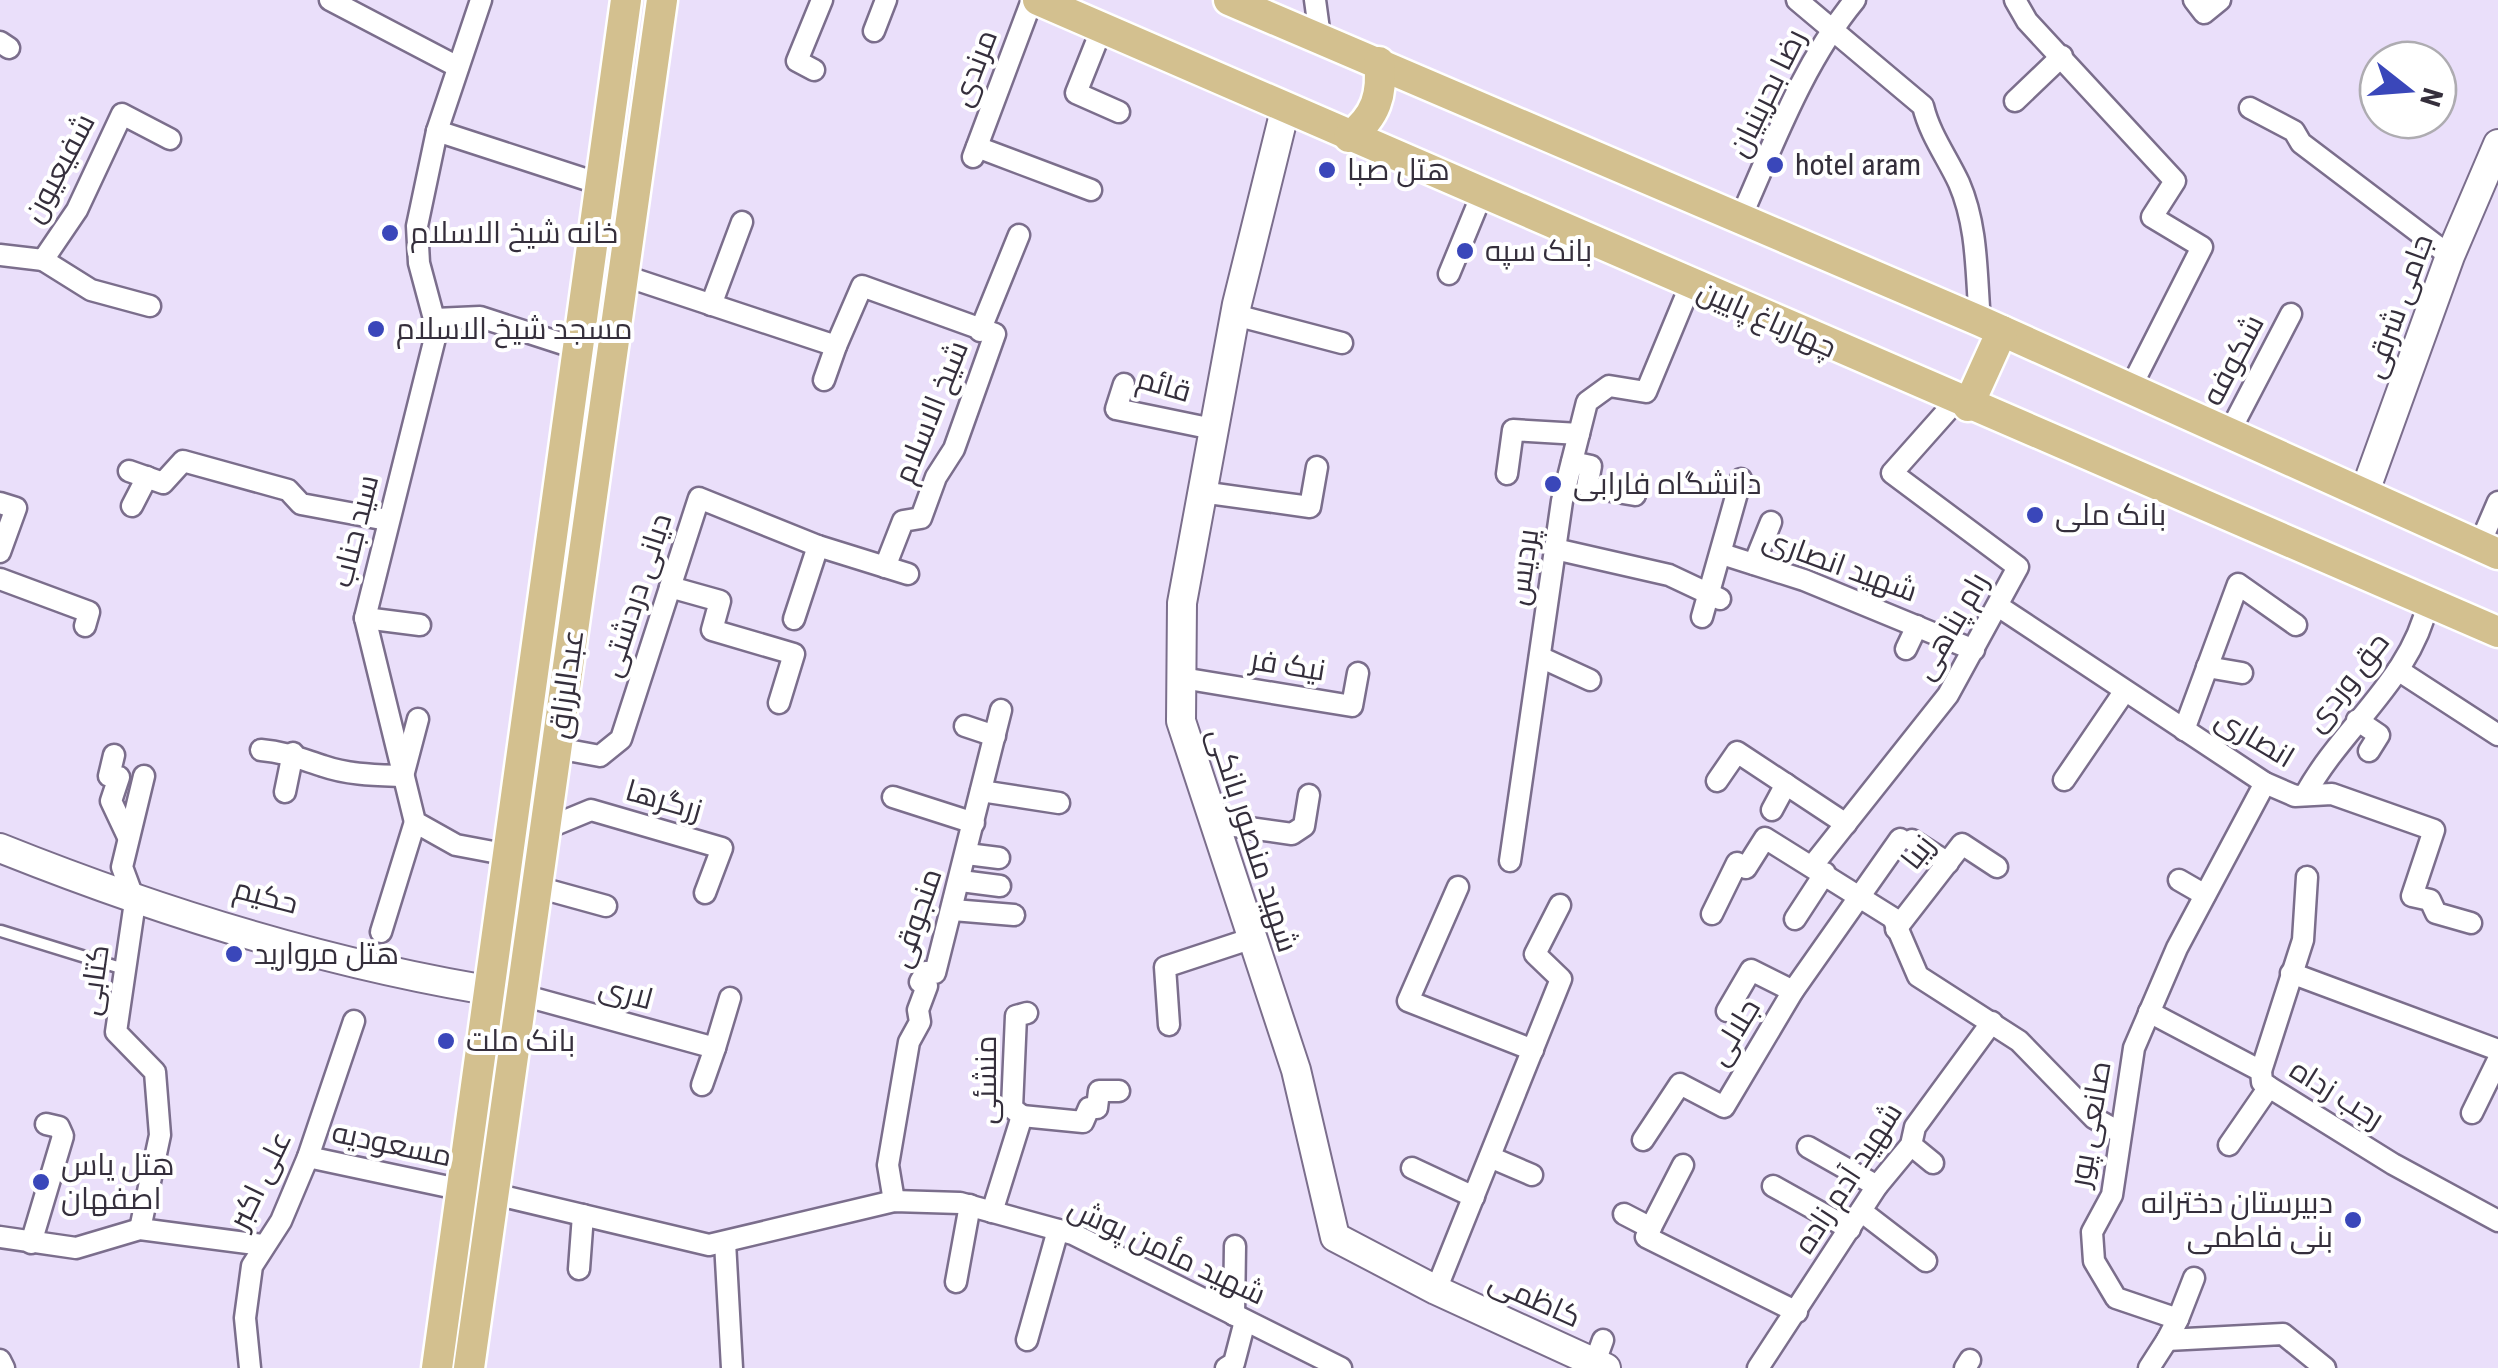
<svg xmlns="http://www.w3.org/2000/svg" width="2498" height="1368" viewBox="0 0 2498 1368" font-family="'Roboto Condensed',Cairo,sans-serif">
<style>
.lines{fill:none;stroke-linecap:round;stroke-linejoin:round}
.lane-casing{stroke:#7b6e8c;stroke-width:15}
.street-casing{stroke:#7b6e8c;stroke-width:25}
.secondary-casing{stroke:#7b6e8c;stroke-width:32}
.primary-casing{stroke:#fff;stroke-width:35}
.lane{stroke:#fff;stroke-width:10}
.street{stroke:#fff;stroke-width:20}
.secondary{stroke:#fff;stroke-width:28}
.primary{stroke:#d3c08f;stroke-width:30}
.poi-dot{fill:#3a47ba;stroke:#fff;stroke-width:4}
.labels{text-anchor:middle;stroke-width:8;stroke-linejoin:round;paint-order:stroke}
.street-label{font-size:30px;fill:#352f3c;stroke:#fff}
.poi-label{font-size:30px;fill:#352f3c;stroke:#fff;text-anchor:start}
</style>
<rect width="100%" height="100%" fill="#eadffa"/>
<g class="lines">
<!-- lane casing -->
<g class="lane-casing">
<polyline id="lane" points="1,931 124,969"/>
</g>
<!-- street casing -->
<g class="street-casing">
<g id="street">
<polyline points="330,0 458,67"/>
<polyline points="481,0 437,131 417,226 419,263 437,330 365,618 415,822 456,845 509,855"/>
<polyline points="1315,0 1320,37"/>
<path d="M1797,0L1923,106C1930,135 1947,157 1959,183C1978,227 1976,274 1980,321"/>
<polyline points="2015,0 2027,21 2175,181 2152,217 2202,247 2130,389"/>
<polyline points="2194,0 2204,13 2220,0"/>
<polyline points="1102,28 1076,93 1119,112"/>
<polyline points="874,31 886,0"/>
<polyline points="0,42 9,48"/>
<polyline points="814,70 797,61 822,0"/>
<polyline points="2015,101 2062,56"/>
<polyline points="2250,108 2294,131 2301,143 2450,256"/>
<polyline points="437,131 600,184"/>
<polyline points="977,147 1091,190"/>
<polyline points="973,157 1032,0"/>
<path d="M1741,217C1774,143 1803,63 1855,0"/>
<polyline points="0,255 43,260 77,210 122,114 170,139"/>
<polyline points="43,260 91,290 150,306"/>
<polyline points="1449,274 1482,194"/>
<polyline points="622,275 836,346 862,286 995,334 954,449 936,477 921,518 903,521 885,567"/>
<polyline points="711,305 742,222"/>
<polyline points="1235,315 1342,343"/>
<polyline points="435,319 480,317 579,349"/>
<polyline points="980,331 1019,235"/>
<polyline points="824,380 836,346"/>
<polyline points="1124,384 1116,409 1213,429"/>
<polyline points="2229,433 2291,314"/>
<polyline points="1572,462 1591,466 1587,487 1635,495"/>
<polyline points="129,471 163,483 183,461 288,490 301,504 387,520"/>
<polyline points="1507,474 1513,430 1579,434"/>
<polyline points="1201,492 1310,507 1317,467"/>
<polyline points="0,503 16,508 0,552"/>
<polyline points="132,506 147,477"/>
<polyline points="2479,546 2498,502"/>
<polyline points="1555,549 1669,575 1720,599"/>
<polyline points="1722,554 1804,580 1974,650"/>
<polyline points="1754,564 1771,522"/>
<polyline points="0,579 89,612 85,626"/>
<polyline points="670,587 720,601 712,630 794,654 779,703"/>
<polyline points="1998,606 2265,783 2295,796 2332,794 2434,830 2412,896 2430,900 2436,913 2471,923"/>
<polyline points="1702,617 1741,479"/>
<polyline points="365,618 420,625"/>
<polyline points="794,619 818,546"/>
<polyline points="1906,649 1917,626"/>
<polyline points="1540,657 1590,680"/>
<polyline points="2207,667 2242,673"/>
<polyline points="2398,670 2498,735"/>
<polyline points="1182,678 1352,706 1358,673"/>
<polyline points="2357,720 2379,735 2369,751"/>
<polyline points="965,726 995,736"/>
<polyline points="2184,730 2238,584 2296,625"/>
<polyline points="557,748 600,756 621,739 699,498 818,546 908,574"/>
<path d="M261,750C285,752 301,759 323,766C349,775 376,775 403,776L418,719"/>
<polyline points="114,755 109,776 119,777 111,801 128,837"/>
<polyline points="2064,780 2124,692"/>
<polyline points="1717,781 1737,752 1846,824"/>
<polyline points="2265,783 2177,948 2134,1048 2112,1195 2092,1232 2094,1261 2116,1298 2178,1319 2167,1340 2283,1334 2325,1368"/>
<polyline points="981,791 1059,803"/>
<polyline points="285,792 293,753"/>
<path d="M2305,795C2341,728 2412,679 2428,602"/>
<polyline points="893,797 974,823"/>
<polyline points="1772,810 1786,784"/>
<polyline points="1213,823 1292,834 1304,826 1309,795"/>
<polyline points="545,829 591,810 722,848 705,893"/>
<polyline points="1912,840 1948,863"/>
<polyline points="967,854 999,858"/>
<polyline points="1510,861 1562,501 1587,402 1609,386 1646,392 1690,286"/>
<polyline points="1813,865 1948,695 2018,567 1892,473 1956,401"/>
<polyline points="2179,880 2205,895"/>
<polyline points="961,881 1000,886"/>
<polyline points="537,887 606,906"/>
<polyline points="1458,887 1408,1001 1533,1050"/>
<polyline points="953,910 1014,915"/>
<polyline points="1712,914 1737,863 1746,868 1765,838 1893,918 1918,976 2019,1041 2094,1118 2119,1132"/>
<polyline points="1795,919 1825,873"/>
<polyline points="1896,929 1962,844 1997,867"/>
<polyline points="381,932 415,822"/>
<polyline points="2291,973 2498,1050"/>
<polyline points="522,995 715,1048 730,998"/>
<polyline points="1727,1011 1751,970 1793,991"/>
<polyline points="2149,1012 2261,1071 2262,1082 2269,1087 2393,1164 2498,1221"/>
<polyline points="1169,1025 1165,967 1250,939"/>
<polyline points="2261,1071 2303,940 2307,877"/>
<polyline points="702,1085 715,1048"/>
<polyline points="2472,1113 2498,1060"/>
<polyline points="1022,1116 1083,1122 1089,1108 1097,1108 1099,1091 1119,1091"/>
<polyline points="1643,1140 1680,1084 1724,1107 1793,991 1900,839"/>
<polyline points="1911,1145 1933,1163"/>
<polyline points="2229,1145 2269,1087"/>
<polyline points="1808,1147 1877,1186"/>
<polyline points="308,1157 463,1190"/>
<polyline points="1490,1157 1532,1175"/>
<polyline points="1683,1165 1646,1237 1797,1312"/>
<polyline points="1412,1168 1474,1197"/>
<polyline points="1773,1186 1850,1229"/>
<polyline points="494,1194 709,1245 894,1201 960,1203 1073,1234 1341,1368"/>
<polyline points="894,1201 888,1165 909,1042 920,1022 918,1010 927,986 920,982 926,972 935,973 1001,710"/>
<polyline points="1861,1211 1926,1261"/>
<polyline points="992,1212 1022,1116 1012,1108 1016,1016 1027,1013"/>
<polyline points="1624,1214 1651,1228"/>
<polyline points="140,1229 160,1135 155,1072 116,1032 135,902 122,867 144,776"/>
<polyline points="0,1237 76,1248 140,1229 262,1245"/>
<polyline points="725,1242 732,1368"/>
<polyline points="31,1243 63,1136 59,1127 46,1124"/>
<polyline points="579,1269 583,1215"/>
<polyline points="956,1282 970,1205"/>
<polyline points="1436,1290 1561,979 1535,954 1560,905"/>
<polyline points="1234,1315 1235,1246"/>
<polyline points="2178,1319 2194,1278"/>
<polyline points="1027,1340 1058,1230"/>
<polyline points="0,1360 4,1368"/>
<polyline points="1595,1362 1603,1340"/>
<polyline points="250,1368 245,1318 252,1266 281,1221 308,1157 354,1021"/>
<polyline points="1226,1368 1234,1363 1245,1321"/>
<polyline points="1758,1368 1877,1186 1911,1145 1915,1127 1992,1022"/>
<polyline points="1965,1368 1970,1360"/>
<polyline points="2149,1368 2167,1340"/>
</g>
</g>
<!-- secondary casing -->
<g class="secondary-casing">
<g id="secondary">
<polyline points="1285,110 1237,304 1182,603 1181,721 1296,1070 1335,1237 1436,1290 1606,1368"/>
<polyline points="2364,494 2450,256 2498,144"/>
<path d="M0,848C165,914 336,967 512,994"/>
</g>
</g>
<!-- primary casing -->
<g class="primary-casing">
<g id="primary">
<polyline points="1038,0 2498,632"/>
<polyline points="1229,0 1980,321 2498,554"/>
<path d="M1349,137C1376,117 1383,94 1379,62"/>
<polyline points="1968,406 2002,331"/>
<polyline points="437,1368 626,0"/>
<polyline points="469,1368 662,0"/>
</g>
</g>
<!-- lane -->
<use href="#lane" class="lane"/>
<!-- street -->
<use href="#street" class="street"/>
<!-- secondary -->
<use href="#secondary" class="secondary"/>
<!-- primary -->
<use href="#primary" class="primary"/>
</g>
<!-- markers -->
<g class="poi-dot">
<circle cx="1775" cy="165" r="10"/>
<circle cx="1327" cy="170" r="10"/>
<circle cx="390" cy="233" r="10"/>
<circle cx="1465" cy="251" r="10"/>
<circle cx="376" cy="329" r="10"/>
<circle cx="1553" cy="484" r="10"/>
<circle cx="2035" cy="515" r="10"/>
<circle cx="234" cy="954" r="10"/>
<circle cx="446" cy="1041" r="10"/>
<circle cx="41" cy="1182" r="10"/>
<circle cx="2353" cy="1220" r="10"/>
</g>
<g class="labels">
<!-- street labels -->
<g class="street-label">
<text transform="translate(974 68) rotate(-69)" y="10">مرندی</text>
<text transform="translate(1767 93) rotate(-64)" y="10">رضا بحرینیان</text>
<text transform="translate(59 168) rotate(-62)" y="10">شفیعیون</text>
<text transform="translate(2398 306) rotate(-70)" y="10">جامی شرقی</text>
<text transform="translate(1767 319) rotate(24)" y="10">چهارباغ پایین</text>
<text transform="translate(2233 360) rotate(-62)" y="10">شکوفه</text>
<text transform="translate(1164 385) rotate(16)" y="10">قائم</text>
<text transform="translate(931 412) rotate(-68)" y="10">شیخ الاسلام</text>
<text transform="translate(355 531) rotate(-76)" y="10">سید جناب</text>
<text transform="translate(1840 565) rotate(20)" y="10">شهید انصاری</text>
<text transform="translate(1523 567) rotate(-82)" y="10">پردیس</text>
<text transform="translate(636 595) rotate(-72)" y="10">دیانی دردشتی</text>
<text transform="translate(1951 626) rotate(-60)" y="10">رام پناهی</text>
<text transform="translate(1288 665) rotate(9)" y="10">نیک فر</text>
<text transform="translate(2347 682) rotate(-52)" y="10">حق وردی</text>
<text transform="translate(566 684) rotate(-82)" y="10">عبدالرزاق</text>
<text transform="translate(2255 738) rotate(31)" y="10">انصاری</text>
<text transform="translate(664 800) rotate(16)" y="10">زرگرها</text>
<text transform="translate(1253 840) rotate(72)" y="10">شهید منصور بانکی</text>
<text transform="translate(1918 852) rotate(-52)" y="10">زیبا</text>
<text transform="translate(266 896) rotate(15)" y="10">حکیم</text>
<text transform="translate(916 918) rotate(-71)" y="10">منجوقی</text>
<text transform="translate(94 980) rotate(-82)" y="10">کتابی</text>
<text transform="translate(626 993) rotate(15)" y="10">لاری</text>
<text transform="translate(1734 1032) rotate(-59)" y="10">جلالی</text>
<text transform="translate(986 1080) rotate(-90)" y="10">منشئی</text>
<text transform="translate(2337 1094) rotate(32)" y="10">رجب زداه</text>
<text transform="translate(2090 1124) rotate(-80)" y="10">صانعی پور</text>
<text transform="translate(392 1144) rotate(12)" y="10">مسعودیه</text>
<text transform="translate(1848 1178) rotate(-57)" y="10">شهید آدم زاده</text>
<text transform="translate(260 1180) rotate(-64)" y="10">علی اکبر</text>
<text transform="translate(1167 1251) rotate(25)" y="10">شهید مأمن پوش</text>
<text transform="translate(1535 1299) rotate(24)" y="10">کاظمی</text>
</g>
<!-- poi labels -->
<g class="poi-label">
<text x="1795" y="175">hotel aram</text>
<text x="1347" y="180">هتل صبا</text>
<text x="410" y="243">خانه شیخ الاسلام</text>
<text x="1485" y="261">بانک سپه</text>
<text x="396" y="339">مسجد شیخ الاسلام</text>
<text x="1573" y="494">دانشگاه فارابی</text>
<text x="2055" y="525">بانک ملی</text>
<text x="254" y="964">هتل مروارید</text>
<text x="466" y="1051">بانک ملت</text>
<text x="61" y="1175">هتل یاس<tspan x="61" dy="34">اصفهان</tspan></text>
<text x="2333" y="1213" text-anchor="end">دبیرستان دخترانه<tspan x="2333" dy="34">بنی فاطمی</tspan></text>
</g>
</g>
<!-- north arrow -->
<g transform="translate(2408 90) rotate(107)"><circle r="48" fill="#ffffff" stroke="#aeacb1" stroke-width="2.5"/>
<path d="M0-8L18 38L0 25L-18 38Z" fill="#3a47ba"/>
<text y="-15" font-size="28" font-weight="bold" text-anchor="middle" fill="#352f3c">N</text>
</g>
</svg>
